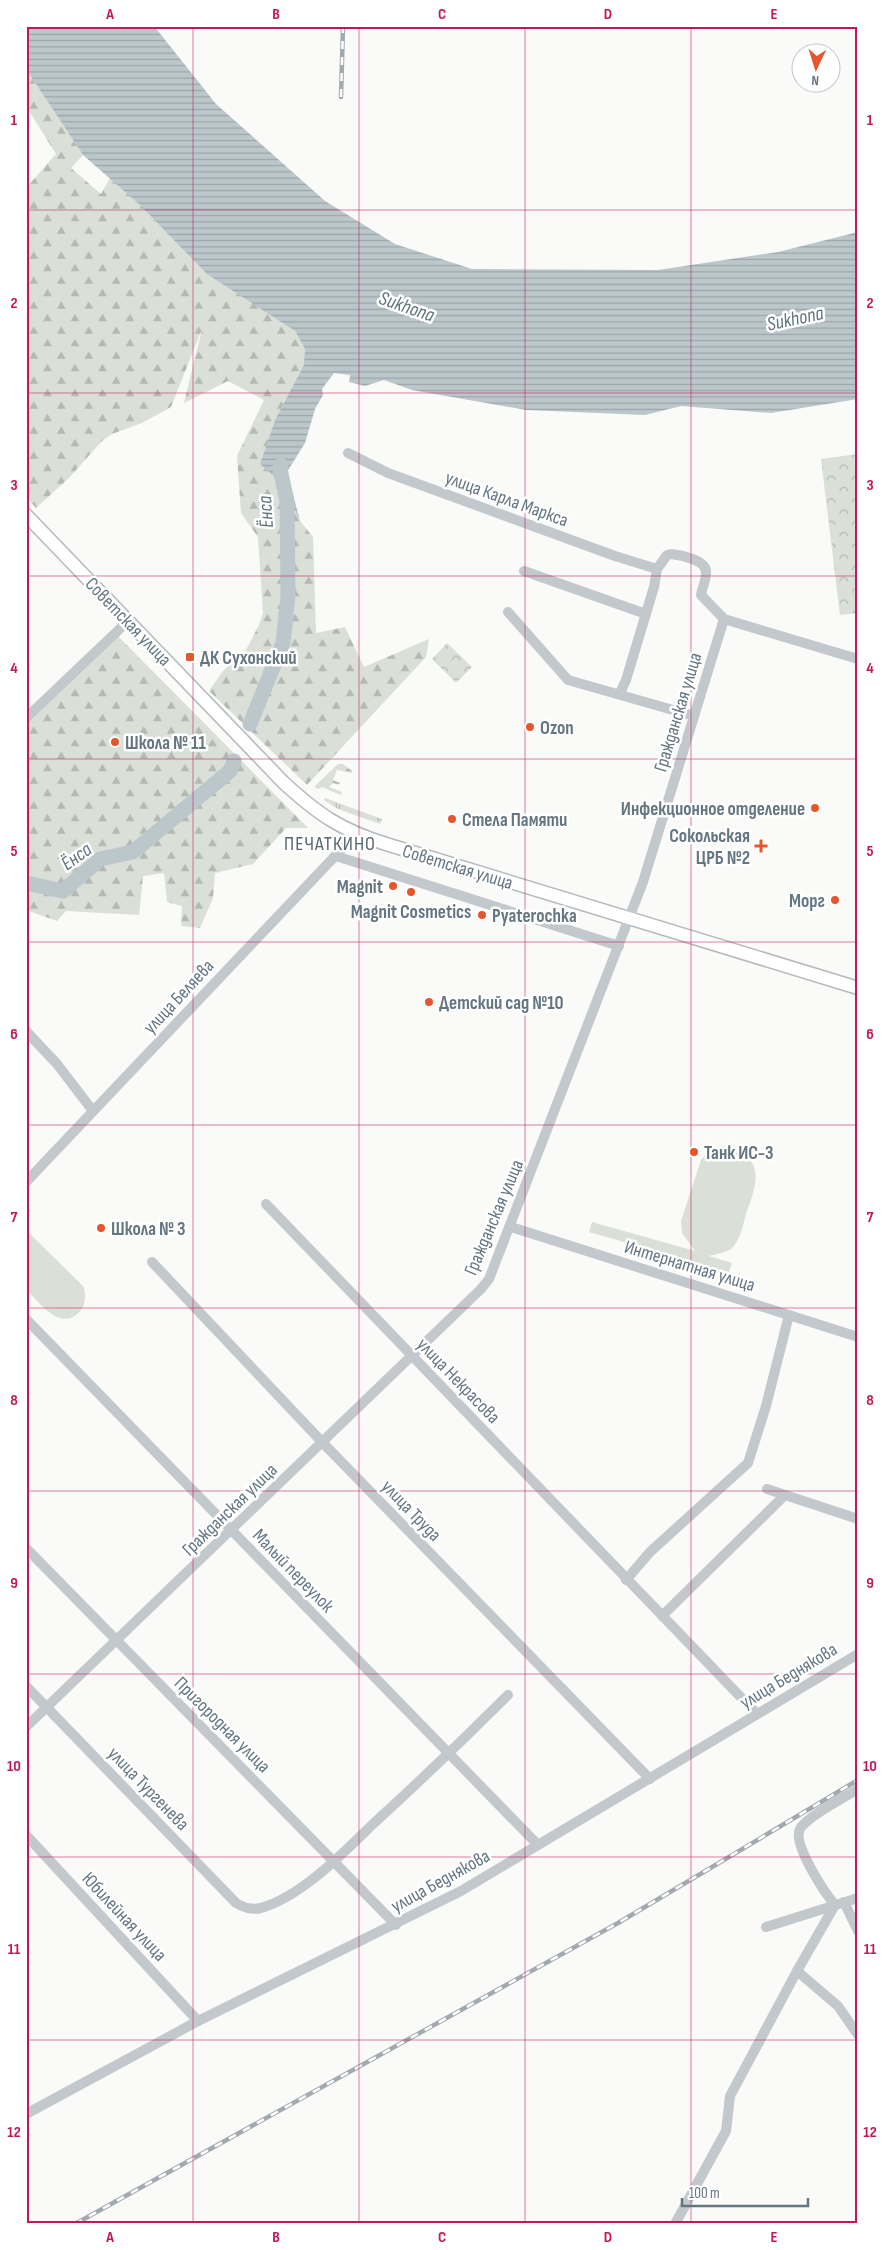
<svg xmlns="http://www.w3.org/2000/svg" width="884" height="2250" viewBox="0 0 884 2250" font-family="'Sofia Sans Condensed',sans-serif">
<style>
.grass{fill:url(#grass-tufts)}
.forest{fill:url(#forest-firs)}
.park{fill:url(#park-crowns)}
.pitch{fill:#dadfd7}
.water{fill:url(#water-rules)}
.lines{fill:none;stroke-linecap:round;stroke-linejoin:round}
.river{stroke:#bbc7cb;stroke-width:15}
.major-casing{stroke:#b5babe;stroke-width:15}
.minor{stroke:#c3c8cc;stroke-width:10}
.major{stroke:#fff;stroke-width:12}
.rail-casing{stroke:#a2aab0;stroke-width:4.5}
.rail{stroke:#fff;stroke-width:2.5;stroke-dasharray:8;stroke-linecap:butt}
.grid{fill:none;stroke:#c2185b;stroke-width:1;stroke-opacity:0.55}
.poi-dot{fill:#e4572e;stroke:#fff;stroke-width:2}
.labels{text-anchor:middle;stroke-width:5;stroke-linejoin:round;paint-order:stroke}
.street-label{font-size:19px;fill:#657683;stroke:#fff}
.poi-label{font-size:19px;font-weight:bold;fill:#657683;stroke:#fff;text-anchor:start}
.water-label{font-size:20px;font-style:italic;fill:#60757c;stroke:#fff}
.neighbourhood-label{font-size:20px;letter-spacing:1px;fill:#57646e;stroke:#fff}
.neatline{fill:none;stroke:#c2185b;stroke-width:2}
.grid-label{font-size:16px;text-anchor:middle;font-weight:bold;fill:#c2185b}
</style>
<defs>
<pattern id="grass-tufts" width="24" height="20" patternUnits="userSpaceOnUse" patternTransform="scale(1.25)"><rect width="24" height="20" fill="#dadfd7"/><path d="M3 7l-1-3M5 7V3M7 7l1-3M15 17l-1-3M17 17v-4M19 17l1-3" fill="none" stroke="#b4b9b4"/></pattern>
<pattern id="forest-firs" width="22" height="20" patternUnits="userSpaceOnUse" patternTransform="scale(1.25)"><rect width="22" height="20" fill="#dadfd7"/><path d="M5 1l3.5 6h-7zM16 11l3.5 6h-7z" fill="#b4b9b4"/></pattern>
<pattern id="park-crowns" width="20" height="18" patternUnits="userSpaceOnUse" patternTransform="scale(1.25)"><rect width="20" height="18" fill="#dadfd7"/><path d="M2 6a3 3 0 1 1 6 0M12 15a3 3 0 1 1 6 0" fill="none" stroke="#b4b9b4"/></pattern>
<pattern id="water-rules" width="6" height="5" patternUnits="userSpaceOnUse" patternTransform="scale(1.25)"><rect width="6" height="5" fill="#bbc7cb"/><path d="M0 2.5h6" fill="none" stroke="#9ca6aa"/></pattern>
</defs>
<rect width="100%" height="100%" fill="#fafaf8"/>
<!-- grass -->
<polygon class="grass" points="325,798 382,819 380,824 338,809 324,800"/>
<!-- forest -->
<g class="forest">
<polygon points="26,69 83,155 71,168 101,194 110,178 266,311 295,331 305,349 305,365 276,418 287,501 291,502 300,521 313,537 316,633 345,627 364,667 429,639 426,657 307,785 209,691 223,671 246,650 259,625 263,613 258,537 241,513 237,456 264,400 228,381 184,403 202,329 171,407 142,423 112,434 102,441 69,478 36,508 26,497 26,188 56,154 26,106"/>
<polygon points="115,633 308,828 286,828 253,864 215,873 213,898 200,928 181,926 182,906 167,902 164,873 143,876 139,915 66,911 57,921 26,910 26,718"/>
<polygon points="338,764 343,764 352,771 352,773 337,770 333,780 340,783 339,785 333,783 329,787 342,792 341,795 322,787 319,789 314,787"/>
</g>
<!-- park -->
<g class="park">
<polygon points="858,454 858,613 840,615 821,459"/>
<polygon points="447,643 472,667 456,683 432,659"/>
</g>
<!-- pitch -->
<g class="pitch">
<path d="M720,1146C730,1146 738,1147 745,1154C764,1171 753,1193 746,1214C743,1225 740,1241 731,1249C725,1253 716,1254 709,1256L732,1263L729,1272L589,1232L592,1222L695,1251L682,1233L681,1221L701,1160L707,1153Z"/>
<path d="M26,1230L83,1286C91,1303 76,1327 55,1316C44,1310 35,1298 26,1289Z"/>
</g>
<!-- water -->
<polygon class="water" points="26,26 154,26 216,104 325,201 395,244 472,269 658,270 778,252 858,232 858,399 771,413 681,406 645,415 526,410 412,390 384,380 365,386 349,382 350,375 334,373 322,389 323,395 315,409 305,443 287,472 300,521 291,502 287,501 284,485 260,464 276,418 304,365 305,349 295,331 207,274 140,205 83,155 26,69"/>
<g class="lines">
<!-- river -->
<g class="river">
<polyline points="250,724 283,643 288,596 287,501 280,469 281,465"/>
<polyline points="26,883 63,891 100,859 133,852 230,771 234,761"/>
</g>
<!-- major casing -->
<g class="major-casing">
<path id="major" d="M26,515L284,783C319,815 341,830 386,844L858,988"/>
</g>
<!-- minor -->
<g class="minor">
<polyline points="348,453 388,473 615,556 657,569"/>
<polyline points="524,571 646,614"/>
<polyline points="508,612 568,680 694,716"/>
<path d="M620,693L626,680L654,587L657,569L667,555L671,554C681,555 705,560 706,571C707,578 702,588 701,595L724,619L858,659"/>
<polyline points="26,718 128,621"/>
<polyline points="336,856 619,946"/>
<polyline points="26,1031 57,1064 93,1111"/>
<polyline points="26,1182 356,834"/>
<polyline points="266,1204 757,1714"/>
<polyline points="511,1227 858,1337"/>
<polyline points="152,1262 323,1443 650,1779"/>
<polyline points="26,1319 538,1845"/>
<polyline points="767,1489 858,1519"/>
<polyline points="26,1548 396,1925"/>
<polyline points="626,1580 650,1552 748,1463 766,1406 789,1315"/>
<polyline points="662,1616 785,1495"/>
<path d="M26,1686L236,1903C245,1908 251,1910 261,1908C302,1896 343,1853 373,1824C419,1782 464,1739 508,1695"/>
<polyline points="26,1727 481,1289 489,1279 643,882 724,619"/>
<polyline points="26,1835 198,2021"/>
<polyline points="844,1902 858,1931"/>
<polyline points="766,1927 858,1898"/>
<polyline points="797,1971 838,2006 858,2035"/>
<polyline points="26,2114 198,2021 461,1891 858,1654"/>
<path d="M675,2224L726,2131L730,2096L797,1971L835,1905C825,1893 792,1844 800,1829C806,1817 845,1797 858,1789"/>
</g>
<!-- major -->
<use href="#major" class="major"/>
<!-- rail casing -->
<g class="rail-casing">
<g id="rail">
<polyline points="341,97 343,26"/>
<polyline points="75,2224 618,1923 858,1780"/>
</g>
</g>
<!-- rail -->
<use href="#rail" class="rail"/>
</g>
<!-- grid -->
<path class="grid" d="M193,26V2224M359,26V2224M525,26V2224M691,26V2224M26,210H858M26,393H858M26,576H858M26,759H858M26,942H858M26,1125H858M26,1308H858M26,1491H858M26,1674H858M26,1857H858M26,2040H858"/>
<!-- markers -->
<g class="poi-dot">
<rect x="185" y="652" width="10" height="10" rx="2.5"/>
<circle cx="530" cy="727" r="5"/>
<circle cx="115" cy="742" r="5"/>
<circle cx="815" cy="808" r="5"/>
<circle cx="452" cy="819" r="5"/>
<path d="M758.5 838.5h5v5h5v5h-5v5h-5v-5h-5v-5h5z"/>
<circle cx="393" cy="886" r="5"/>
<circle cx="411" cy="892" r="5"/>
<circle cx="835" cy="900" r="5"/>
<circle cx="482" cy="915" r="5"/>
<circle cx="429" cy="1002" r="5"/>
<circle cx="694" cy="1152" r="5"/>
<circle cx="101" cy="1228" r="5"/>
</g>
<g class="labels">
<!-- street labels -->
<g class="street-label">
<text transform="translate(507 498) rotate(20)" y="7">улица Карла Маркса</text>
<text transform="translate(129 621) rotate(46)" y="7">Советская улица</text>
<text transform="translate(677 712) rotate(-73)" y="7">Гражданская улица</text>
<text transform="translate(458 866) rotate(17)" y="7">Советская улица</text>
<text transform="translate(178 996) rotate(-47)" y="7">улица Беляева</text>
<text transform="translate(493 1217) rotate(-67)" y="7">Гражданская улица</text>
<text transform="translate(690 1265) rotate(17)" y="7">Интернатная улица</text>
<text transform="translate(459 1380) rotate(46)" y="7">улица Некрасова</text>
<text transform="translate(229 1509) rotate(-44)" y="7">Гражданская улица</text>
<text transform="translate(412 1510) rotate(46)" y="7">улица Труда</text>
<text transform="translate(294 1570) rotate(46)" y="7">Малый переулок</text>
<text transform="translate(788 1675) rotate(-31)" y="7">улица Беднякова</text>
<text transform="translate(223 1724) rotate(45)" y="7">Пригородная улица</text>
<text transform="translate(149 1788) rotate(46)" y="7">улица Тургенева</text>
<text transform="translate(440 1880) rotate(-29)" y="7">улица Беднякова</text>
<text transform="translate(125 1916) rotate(47)" y="7">Юбилейная улица</text>
</g>
<!-- poi labels -->
<g class="poi-label">
<text x="200" y="664">ДК Сухонский</text>
<text x="540" y="734">Ozon</text>
<text x="125" y="749">Школа № 11</text>
<text x="805" y="815" text-anchor="end">Инфекционное отделение</text>
<text x="462" y="826">Стела Памяти</text>
<text x="750" y="842" text-anchor="end">Сокольская<tspan x="750" dy="22">ЦРБ №2</tspan></text>
<text x="383" y="893" text-anchor="end">Magnit</text>
<text x="825" y="907" text-anchor="end">Морг</text>
<text x="411" y="918" text-anchor="middle">Magnit Cosmetics</text>
<text x="492" y="922">Pyaterochka</text>
<text x="439" y="1009">Детский сад №10</text>
<text x="704" y="1159">Танк ИС-3</text>
<text x="111" y="1235">Школа № 3</text>
</g>
<!-- water labels -->
<g class="water-label">
<text transform="translate(407 306) rotate(19)" y="7">Sukhona</text>
<text transform="translate(795 318) rotate(-12)" y="7">Sukhona</text>
<text transform="translate(265 512) rotate(-94)" y="7">Ёнса</text>
<text transform="translate(76 856) rotate(-36)" y="7">Ёнса</text>
</g>
<!-- neighbourhood labels -->
<g class="neighbourhood-label">
<text x="330" y="850">ПЕЧАТКИНО</text>
</g>
</g>
<!-- border -->
<rect width="884" height="2250" fill="none" stroke="#ffffff" stroke-width="55"/>
<!-- north arrow -->
<g transform="translate(816 68) rotate(184)"><circle r="24" fill="#ffffff" stroke="#c1c8cd"/>
<path d="M0-4L9 19L0 12L-9 19Z" fill="#e4572e"/>
<text y="-8" font-size="14" font-weight="bold" text-anchor="middle" fill="#657683">N</text>
</g>
<!-- scale -->
<path d="M682 2198v8h126v-8" fill="none" stroke="#657683" stroke-width="2.5"/>
<text x="689" y="2198" font-size="15" fill="#657683" stroke="#ffffff" stroke-width="4" paint-order="stroke">100 m</text>
<rect x="28" y="28" width="828" height="2194" class="neatline"/>
<g class="grid-label">
<text x="110" y="19">A</text>
<text x="276" y="19">B</text>
<text x="442" y="19">C</text>
<text x="608" y="19">D</text>
<text x="774" y="19">E</text>
<text x="14" y="125">1</text>
<text x="870" y="125">1</text>
<text x="14" y="308">2</text>
<text x="870" y="308">2</text>
<text x="14" y="490">3</text>
<text x="870" y="490">3</text>
<text x="14" y="673">4</text>
<text x="870" y="673">4</text>
<text x="14" y="856">5</text>
<text x="870" y="856">5</text>
<text x="14" y="1039">6</text>
<text x="870" y="1039">6</text>
<text x="14" y="1222">7</text>
<text x="870" y="1222">7</text>
<text x="14" y="1405">8</text>
<text x="870" y="1405">8</text>
<text x="14" y="1588">9</text>
<text x="870" y="1588">9</text>
<text x="14" y="1771">10</text>
<text x="870" y="1771">10</text>
<text x="14" y="1954">11</text>
<text x="870" y="1954">11</text>
<text x="14" y="2137">12</text>
<text x="870" y="2137">12</text>
<text x="110" y="2242">A</text>
<text x="276" y="2242">B</text>
<text x="442" y="2242">C</text>
<text x="608" y="2242">D</text>
<text x="774" y="2242">E</text>
</g>
</svg>
